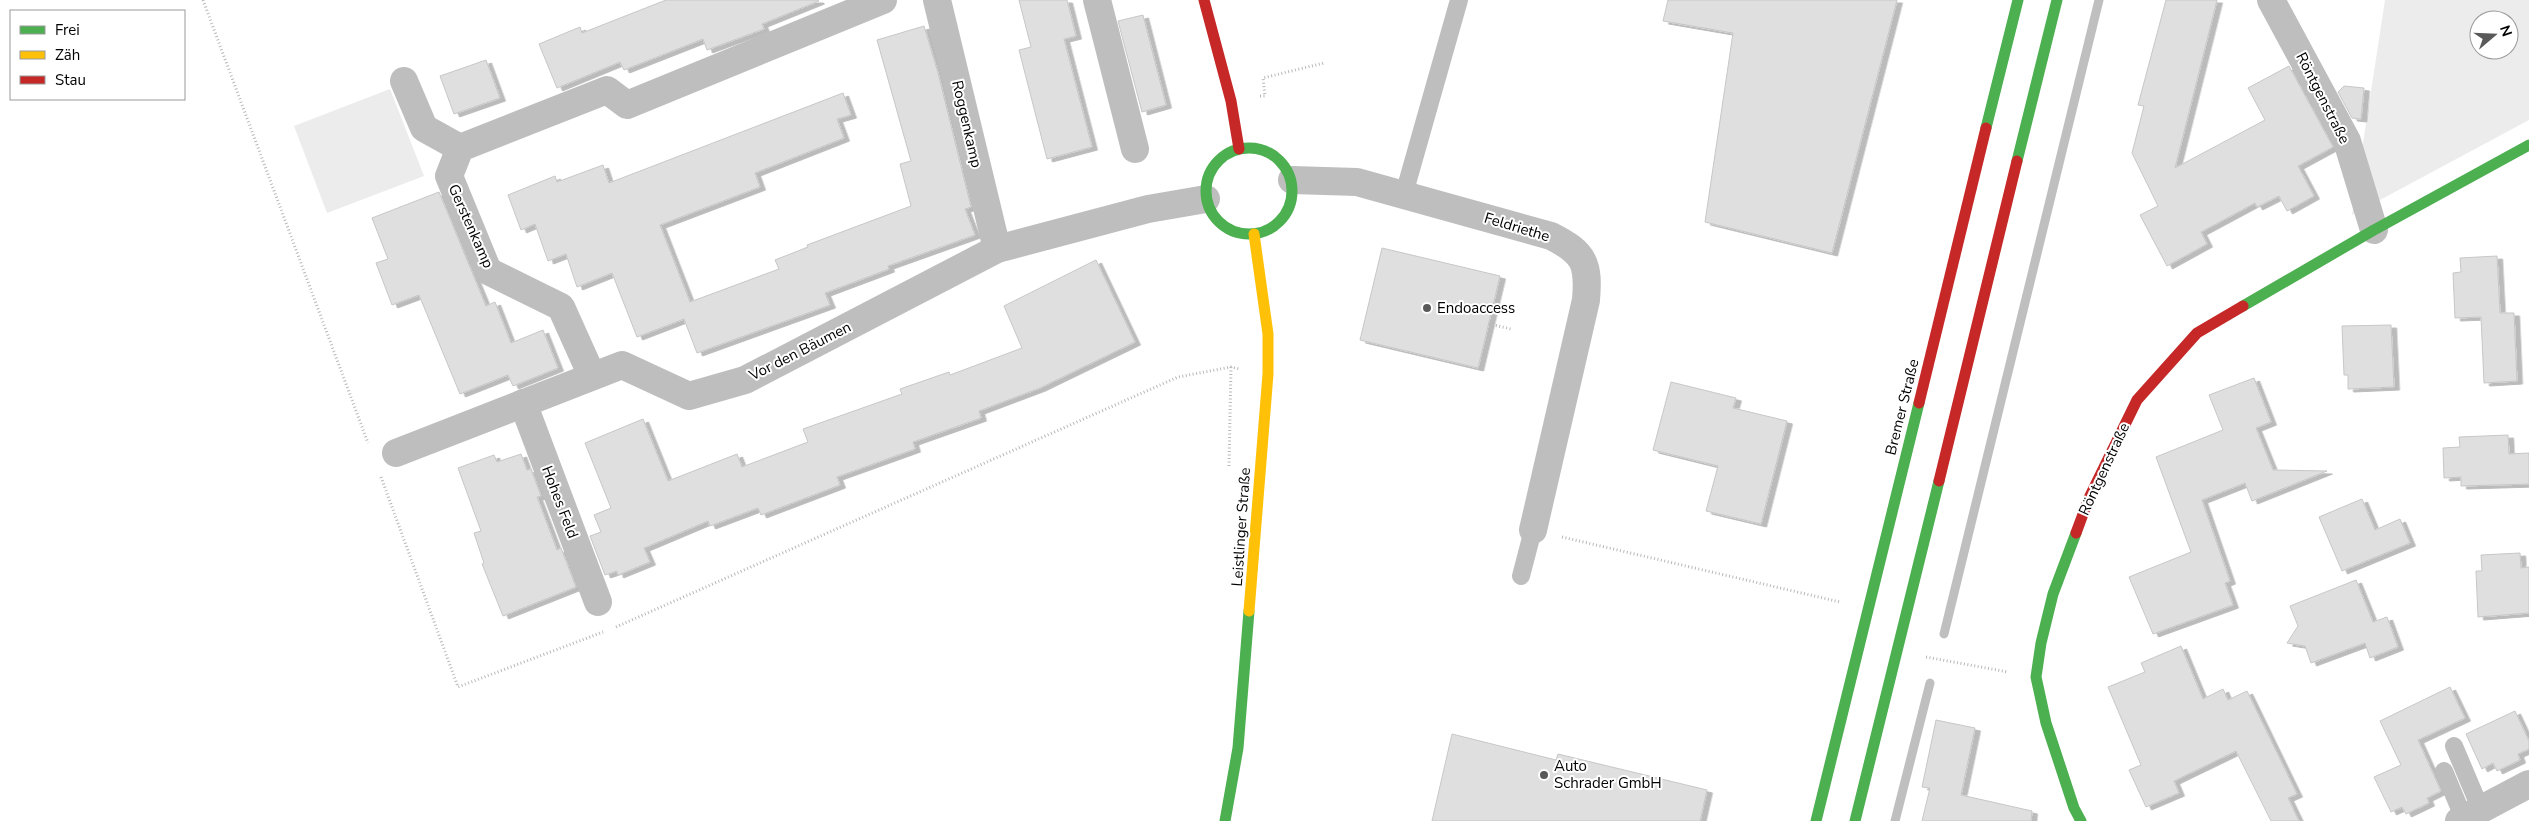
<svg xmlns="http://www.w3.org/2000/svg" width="2529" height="821" viewBox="0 0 2529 821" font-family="'Nunito Sans',sans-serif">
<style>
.green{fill:#ececec;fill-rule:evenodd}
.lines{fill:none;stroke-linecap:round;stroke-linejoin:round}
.stream{stroke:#bfbfbf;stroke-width:9}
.building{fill:#dfdfdf;stroke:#c7c7c7;filter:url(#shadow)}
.path{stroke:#b9b9b9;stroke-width:3;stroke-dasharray:1 2.5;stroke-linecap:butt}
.lane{stroke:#bebebe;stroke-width:18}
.street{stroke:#bebebe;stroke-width:28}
.fast{stroke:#4caf50;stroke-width:11}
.slow{stroke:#ffc107;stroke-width:11}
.jam{stroke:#c62828;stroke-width:11}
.poi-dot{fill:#595959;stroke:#fff;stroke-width:2}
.labels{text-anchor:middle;stroke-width:4;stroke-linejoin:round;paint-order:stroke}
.street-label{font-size:15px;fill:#000;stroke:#fff}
.poi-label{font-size:15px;fill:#000;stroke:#fff;text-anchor:start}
</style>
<defs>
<filter id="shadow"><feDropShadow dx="5.5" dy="3" stdDeviation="0" flood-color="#0004"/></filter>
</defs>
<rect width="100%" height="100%" fill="#fff"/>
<!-- green -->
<g class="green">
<path d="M2385,0H2529V120L2352,215ZM2479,20H2509V50H2479Z"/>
<polygon points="390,89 424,176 327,213 294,126"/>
</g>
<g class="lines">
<!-- stream -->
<g class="stream">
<polyline points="1944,634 2099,0"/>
<polyline points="1895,821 1930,683"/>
</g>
</g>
<!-- building -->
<g class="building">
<polygon points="666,0 818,0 819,1 762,24 764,29 707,50 703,39 624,70 620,62 557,88 539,44 580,27 582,33"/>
<polygon points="1019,0 1067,0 1076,36 1064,39 1092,147 1047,159 1019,50 1031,47"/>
<polygon points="1668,0 1897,0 1832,253 1705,222 1733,33 1663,21"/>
<polygon points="2166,0 2217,0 2175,168 2265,120 2248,88 2289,66 2333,147 2298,166 2314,196 2287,211 2279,196 2257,207 2255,203 2201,232 2207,244 2167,266 2140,215 2158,206 2132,153 2144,106 2138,105"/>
<polygon points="1143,15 1166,105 1142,112 1118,21"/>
<polygon points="924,26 938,73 971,207 965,209 975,235 888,266 889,269 825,293 830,305 697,353 684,319 637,337 612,273 577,287 566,254 548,261 535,224 521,230 508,195 555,176 557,182 603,165 609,183 843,93 851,115 837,119 844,138 755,173 760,187 660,225 690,302 779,269 775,260 808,247 807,245 911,206 900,164 911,161 877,40"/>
<polygon points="486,60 500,98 454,114 440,76"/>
<polygon points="2344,86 2364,88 2361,119 2352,118 2338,92"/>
<polygon points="439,192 486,306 495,302 511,343 543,330 558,368 513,386 508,375 460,394 419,295 392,305 376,263 388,259 372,218"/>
<polygon points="1382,248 1500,276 1478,368 1360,340"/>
<polygon points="2497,256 2500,313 2514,313 2517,381 2484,383 2481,317 2455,318 2453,273 2461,272 2460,258"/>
<polygon points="1096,260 1135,342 1040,388 979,411 981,418 913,442 915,449 837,477 840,485 761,515 758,508 710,526 708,521 644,548 650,562 618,575 617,571 605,575 590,536 601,532 594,515 611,508 585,443 643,419 668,481 737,454 742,467 808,442 803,429 902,394 900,389 949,372 950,375 1022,348 1004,306"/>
<polygon points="2391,325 2394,387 2348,389 2348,375 2344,375 2342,326"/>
<polygon points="2254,378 2271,422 2256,428 2273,470 2327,471 2252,501 2245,483 2202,500 2230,581 2225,583 2233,605 2153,634 2129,577 2191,552 2156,457 2223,430 2209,395"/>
<polygon points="1671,382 1736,398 1733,408 1787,421 1761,524 1706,511 1718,466 1653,450"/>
<polygon points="2508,435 2509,454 2529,453 2529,484 2461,486 2461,477 2444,478 2443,448 2460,447 2459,437"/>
<polygon points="521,454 527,470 531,469 541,496 537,497 557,550 561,548 576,587 503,616 482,564 484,563 474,533 481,531 458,468 494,455 497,462"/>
<polygon points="2362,499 2375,530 2400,519 2410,543 2342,571 2319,517"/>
<polygon points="2520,553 2521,568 2529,567 2529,613 2478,617 2476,571 2482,571 2481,555"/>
<polygon points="2356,580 2373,622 2387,617 2398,647 2370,658 2365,643 2311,663 2305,646 2287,643 2298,626 2290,606"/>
<polygon points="2181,646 2203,699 2223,689 2228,700 2247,691 2297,794 2288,798 2299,821 2271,821 2236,751 2174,781 2179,793 2146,807 2129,770 2141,765 2108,687 2145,672 2141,663"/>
<polygon points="2450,687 2465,718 2418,740 2441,791 2427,798 2429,803 2406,814 2402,807 2391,812 2374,777 2401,765 2380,721"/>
<polygon points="2515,711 2529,741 2529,749 2518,754 2520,760 2497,771 2493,763 2482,769 2466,734"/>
<polygon points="1936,720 1975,728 1961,795 2032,811 2031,821 1922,821 1930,788 1922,787"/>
<polygon points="1452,734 1556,760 1558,754 1707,790 1700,821 1432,821"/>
</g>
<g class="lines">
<!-- path -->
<g class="path">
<polyline points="203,0 368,443"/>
<polyline points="1260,96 1265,96 1263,78 1324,63"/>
<polyline points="1489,324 1511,329"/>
<polyline points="1229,466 1231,367"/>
<polyline points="381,477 458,687 603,632"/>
<polyline points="1562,537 1840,602"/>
<polyline points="616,627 1178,377 1231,367 1240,369"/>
<polyline points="1926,657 2008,672"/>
</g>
<!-- lane -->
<g class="lane">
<polyline points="1404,194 1459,0"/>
<polyline points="1521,576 1533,530"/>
<polyline points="2454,746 2481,810"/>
<polyline points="2444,771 2464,819"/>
</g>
<!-- street -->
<g class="street">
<polyline points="937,0 997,249"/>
<polyline points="1097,0 1135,149"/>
<polyline points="2271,0 2347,141 2374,230"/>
<polyline points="404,81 424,128 460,148"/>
<path d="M1292,180L1357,182L1551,236C1585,253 1589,264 1586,300L1533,530"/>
<polyline points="592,376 561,307 488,271 449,176 460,148 607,90 627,105 883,0"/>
<polyline points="523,403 598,602"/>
<polyline points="396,453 622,365 689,396 745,380 997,249 1148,209 1206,199"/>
<polyline points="2459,821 2529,784"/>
</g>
<!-- fast -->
<g class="fast">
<polyline points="1986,128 2018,0"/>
<circle cx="1249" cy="191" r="43"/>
<polyline points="2017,161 2057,0"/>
<polyline points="2243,306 2374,230 2529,145"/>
<polyline points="2076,533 2053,594 2041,643 2036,677 2046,723 2074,808 2081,821"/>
<polyline points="1225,821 1238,748 1249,611"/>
<polyline points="1816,821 1919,403"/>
<polyline points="1855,821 1939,481"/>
</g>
<!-- slow -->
<polyline class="slow" points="1249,611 1268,374 1268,334 1254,234"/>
<!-- jam -->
<g class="jam">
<polyline points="1204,0 1231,101 1239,149"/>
<polyline points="1919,403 1986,128"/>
<polyline points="1939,481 2017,161"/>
<polyline points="2076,533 2089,498 2137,400 2197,333 2243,306"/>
</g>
</g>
<!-- markers -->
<g class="poi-dot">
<circle cx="1427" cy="308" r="5"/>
<circle cx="1544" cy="775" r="5"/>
</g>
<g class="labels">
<!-- street labels -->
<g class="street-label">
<text transform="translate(2323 98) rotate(63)" y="5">Röntgenstraße</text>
<text transform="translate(967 124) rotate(77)" y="5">Roggenkamp</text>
<text transform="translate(471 226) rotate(66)" y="5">Gerstenkamp</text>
<text transform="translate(1517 227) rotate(17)" y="5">Feldriethe</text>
<text transform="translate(800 351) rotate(-27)" y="5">Vor den Bäumen</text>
<text transform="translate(1902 407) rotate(-76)" y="5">Bremer Straße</text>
<text transform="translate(2104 469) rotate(-65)" y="5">Röntgenstraße</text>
<text transform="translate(560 502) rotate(69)" y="5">Hohes Feld</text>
<text transform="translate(1241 527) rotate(-86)" y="5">Leistlinger Straße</text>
</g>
<!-- poi labels -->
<g class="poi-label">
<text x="1437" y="313">Endoaccess</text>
<text x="1554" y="771">Auto<tspan x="1554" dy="17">Schrader GmbH</tspan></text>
</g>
</g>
<!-- legend -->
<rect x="10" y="10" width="175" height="90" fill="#ffffff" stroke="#999999"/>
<rect x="20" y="26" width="25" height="8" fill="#4caf50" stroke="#999999"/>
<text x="55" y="35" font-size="15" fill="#000000">Frei</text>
<rect x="20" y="51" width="25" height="8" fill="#ffc107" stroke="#999999"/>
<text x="55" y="60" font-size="15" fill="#000000">Zäh</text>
<rect x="20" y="76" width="25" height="8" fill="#c62828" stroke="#999999"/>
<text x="55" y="85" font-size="15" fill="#000000">Stau</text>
<!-- north arrow -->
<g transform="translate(2494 35) rotate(71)"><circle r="24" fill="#ffffff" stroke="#999999"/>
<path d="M0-4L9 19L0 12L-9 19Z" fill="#595959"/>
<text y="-8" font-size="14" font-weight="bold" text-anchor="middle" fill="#000000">N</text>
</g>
</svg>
